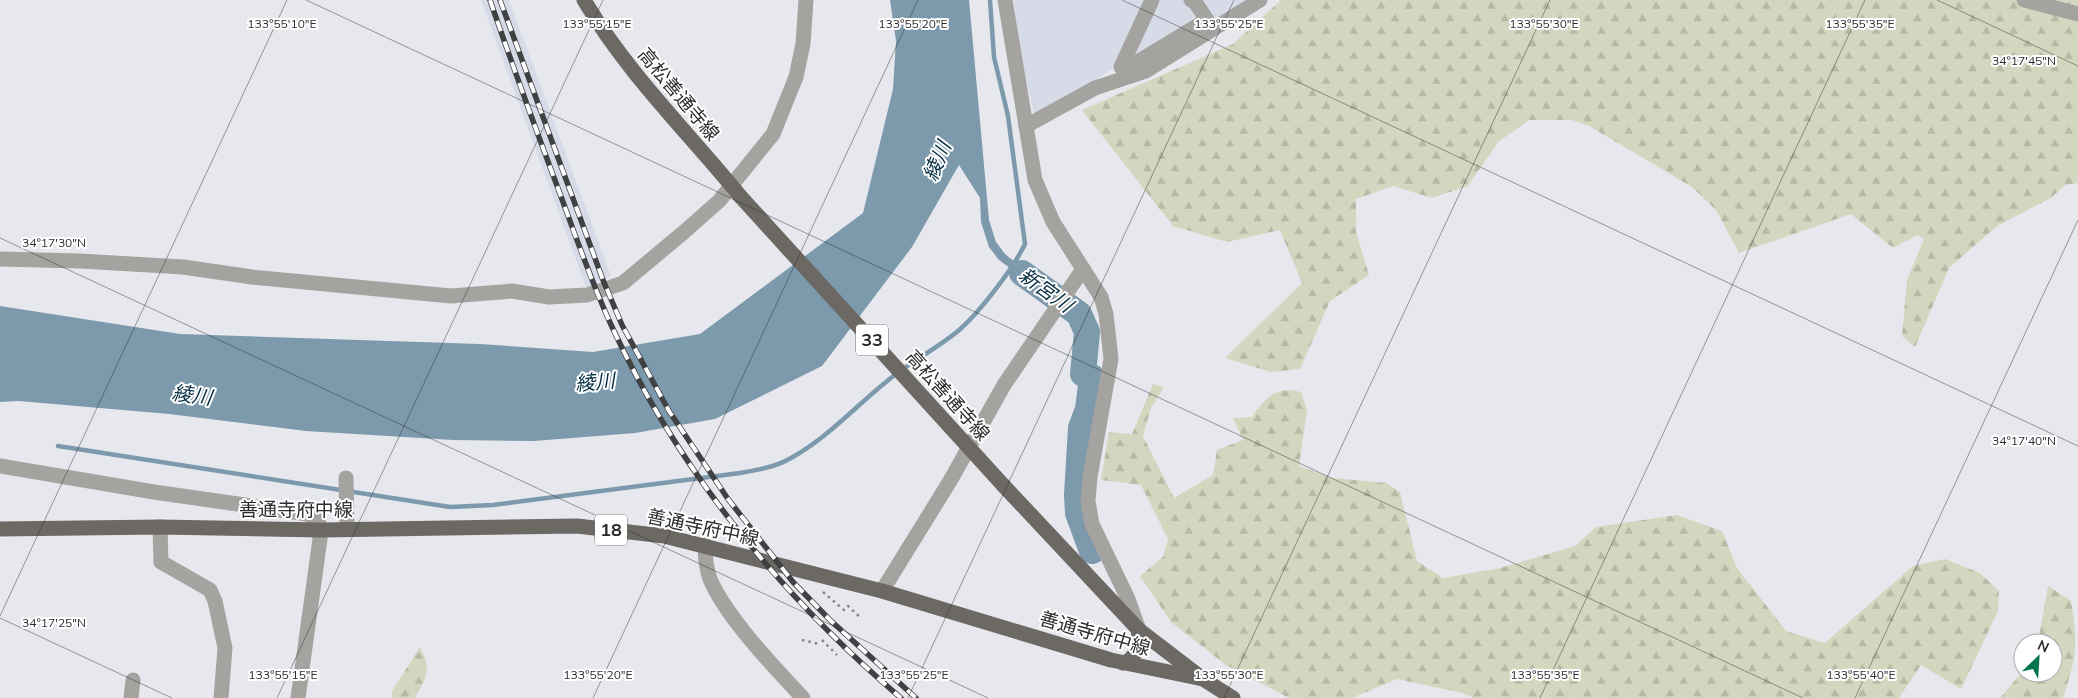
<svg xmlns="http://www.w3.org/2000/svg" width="2078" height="698" viewBox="0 0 2078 698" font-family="Mulish,'Noto Sans JP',sans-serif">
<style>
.built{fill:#d7dbe8}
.forest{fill:url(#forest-firs)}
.water{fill:#7d99ac}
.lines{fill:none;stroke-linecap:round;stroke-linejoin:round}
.stream{stroke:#7d99ac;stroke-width:4.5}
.river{stroke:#7d99ac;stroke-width:26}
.path{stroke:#85868a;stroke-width:2.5;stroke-dasharray:2.5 4;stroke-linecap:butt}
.minor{stroke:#a4a3a0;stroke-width:15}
.major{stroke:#6c6965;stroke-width:15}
.rail-casing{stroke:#404143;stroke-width:5.5}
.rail{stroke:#fff;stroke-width:4;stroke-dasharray:11;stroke-linecap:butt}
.major-bridge{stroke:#6c6965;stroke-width:15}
.ticks{fill:none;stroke:#2c2d2f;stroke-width:1;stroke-opacity:0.45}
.labels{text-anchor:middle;stroke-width:4;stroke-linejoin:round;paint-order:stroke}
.shield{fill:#fff;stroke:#6b6c6d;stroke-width:1}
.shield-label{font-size:18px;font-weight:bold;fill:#2c2d2f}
.street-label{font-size:19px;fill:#2c2d2f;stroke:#fff}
.water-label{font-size:20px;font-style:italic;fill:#083045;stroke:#fff}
.ticks-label{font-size:12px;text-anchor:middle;fill:#2c2d2f;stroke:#fff;stroke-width:4;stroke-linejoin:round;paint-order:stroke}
</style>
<defs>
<pattern id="forest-firs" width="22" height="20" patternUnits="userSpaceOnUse" patternTransform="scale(1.25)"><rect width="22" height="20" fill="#d2d8bf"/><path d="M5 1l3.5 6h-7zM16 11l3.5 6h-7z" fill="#b4baa4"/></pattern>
</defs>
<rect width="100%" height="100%" fill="#e6e8ee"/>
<!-- built -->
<g class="built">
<polygon points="481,0 509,0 611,276 593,284 586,287"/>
<polygon points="1014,0 1249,0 1131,70 1113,68 1089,85 1034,113 1017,43"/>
</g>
<!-- forest -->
<g class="forest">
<polygon points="1281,0 2078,0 2078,183 2065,185 2051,198 1997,226 1949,268 1915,347 1902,336 1907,280 1924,239 1918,235 1893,248 1851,214 1739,253 1716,210 1692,187 1589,126 1572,120 1529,120 1498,142 1468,186 1432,198 1393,186 1356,199 1356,232 1369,275 1330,301 1300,369 1271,372 1225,358 1302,283 1280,230 1227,242 1173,226 1082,110 1233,44"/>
<path d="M1153,384L1164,387L1151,408L1143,436L1174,498L1213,475L1217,450L1243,440L1233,418L1252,417C1266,397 1275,386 1301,392L1307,410L1299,466L1333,478L1386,483L1400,492L1417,561L1443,578L1500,568L1575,546L1596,527L1677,515L1722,531L1737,568L1786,631L1825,643L1913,566L1945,559L1980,573L1999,591L1998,611L1961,689L1921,665L1899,698H1474L1462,693L1397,679L1352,698H1289L1226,665L1171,622L1140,576L1163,557L1168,539L1141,485L1101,480L1109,432L1132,434Z"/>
<path d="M2048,586L2071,601C2078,645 2077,656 2063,698H2000L2023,671L2053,673V643H2038Z"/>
<path d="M420,647C432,671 427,676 415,698H392V691Z"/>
</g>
<!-- water -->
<polygon class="water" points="890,0 969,0 989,220 996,242 1005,254 1052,292 1049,297 999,260 989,247 981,222 980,198 959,165 912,247 822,366 715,419 635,433 534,441 453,440 306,431 169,414 19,401 0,402 0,306 180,334 480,344 593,352 700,334 863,213 893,89 896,41"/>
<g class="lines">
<!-- stream -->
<path class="stream" d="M58,446L450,507L493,505L740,473C757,470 776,467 791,458C826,439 855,407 886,382C908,363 935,350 958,331C979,313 1013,269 1025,244L1008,116L994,57L990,0"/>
<!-- river -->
<polyline class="river" points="1022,273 1079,314 1087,332 1083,374 1092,377 1088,409 1081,428 1077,495 1078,513 1092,551"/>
<!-- path -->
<g class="path">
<polyline points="823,592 844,610 848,606 861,618"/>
<polyline points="802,640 819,644"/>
<polyline points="822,640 837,655"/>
</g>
<!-- minor -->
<g class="minor">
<polyline points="1005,0 1035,180 1053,222 1101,297 1106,314 1111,359 1090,477 1088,501 1092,524 1128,599 1139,630"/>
<polyline points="2024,0 2078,14"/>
<polyline points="1125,59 1136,63 1207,20 1195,2 1191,0"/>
<polyline points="1121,67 1152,0"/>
<polyline points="1026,126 1095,88 1146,71 1260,0"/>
<polyline points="0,259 80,261 183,267 252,277 451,296 512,291 549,297 587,295 623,283 684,232 719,201 773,134 796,77 803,44 806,0"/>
<polyline points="0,466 154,492 307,514 318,519 320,539 298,698"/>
<polyline points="346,478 347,529"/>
<polyline points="160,527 161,562 210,590 215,601 225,648 221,698"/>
<path d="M705,545C705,556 706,568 710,579C726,617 774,667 803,698"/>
<polyline points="882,591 950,481 1004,385 1083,269"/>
<polyline points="131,698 133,680"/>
</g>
<!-- major -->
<g class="major">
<path d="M584,0C627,73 687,131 740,196"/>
<polyline points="1003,485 1139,630 1203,679 1233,698"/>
<polyline points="0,529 160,527 321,530 577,526 664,536 882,591 1111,660 1203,679"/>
<path d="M1123,663C1138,659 1138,643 1139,630"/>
</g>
<!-- rail casing -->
<g class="rail-casing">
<g id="rail">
<path d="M490,0C512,64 535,127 559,191C576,237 592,284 613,329C679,471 782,597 901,698"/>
<polyline points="500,0 603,280 622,325 669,411 728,499 793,582 830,620 916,698"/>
</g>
</g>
<!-- rail -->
<use href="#rail" class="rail"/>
<!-- major-bridge -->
<polyline class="major-bridge" points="740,196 1003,485"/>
</g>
<!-- ticks -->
<path class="ticks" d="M306,0L1803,698M1122,0L2078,446M1937,0L2078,66M0,238L988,698M0,616L287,0M0,618L172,698M277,698L603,0M593,698L918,0M908,698L1234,0M1224,698L1550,0M1540,698L1865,0M1855,698L2078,220"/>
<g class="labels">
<!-- shield labels -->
<g class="shield">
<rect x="856" y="324.5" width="32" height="31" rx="4"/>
<rect x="595" y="514.5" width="32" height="31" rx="4"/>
</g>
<g class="shield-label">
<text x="872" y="346">33</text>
<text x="611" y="536">18</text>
</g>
<!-- street labels -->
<g class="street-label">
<text transform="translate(679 94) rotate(50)" y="7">高松善通寺線</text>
<text transform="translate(948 395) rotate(48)" y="7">高松善通寺線</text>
<text x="296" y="516">善通寺府中線</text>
<text transform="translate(703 527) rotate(12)" y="7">善通寺府中線</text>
<text transform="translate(1095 633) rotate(16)" y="7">善通寺府中線</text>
</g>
<!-- water labels -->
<g class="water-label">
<text transform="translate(937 161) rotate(-67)" y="7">綾川</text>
<text transform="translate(1046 290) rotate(36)" y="7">新宮川</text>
<text transform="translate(595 382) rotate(-5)" y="7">綾川</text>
<text transform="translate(192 395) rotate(8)" y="7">綾川</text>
</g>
</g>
<g class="ticks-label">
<text x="282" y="28">133°55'10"E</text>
<text x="597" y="28">133°55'15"E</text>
<text x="913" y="28">133°55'20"E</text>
<text x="1229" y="28">133°55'25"E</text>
<text x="1544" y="28">133°55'30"E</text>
<text x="1860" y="28">133°55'35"E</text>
<text x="2024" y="65">34°17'45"N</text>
<text x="54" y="247">34°17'30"N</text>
<text x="2024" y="445">34°17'40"N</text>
<text x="54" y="627">34°17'25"N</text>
<text x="283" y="679">133°55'15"E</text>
<text x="598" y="679">133°55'20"E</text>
<text x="914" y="679">133°55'25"E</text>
<text x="1229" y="679">133°55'30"E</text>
<text x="1545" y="679">133°55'35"E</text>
<text x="1861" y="679">133°55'40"E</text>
</g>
<!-- north arrow -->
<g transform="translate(2038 658) rotate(25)"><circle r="24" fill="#ffffff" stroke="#ababac"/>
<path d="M0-4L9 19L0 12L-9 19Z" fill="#02754f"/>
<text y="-8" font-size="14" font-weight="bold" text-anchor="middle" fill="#2c2d2f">N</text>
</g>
</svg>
